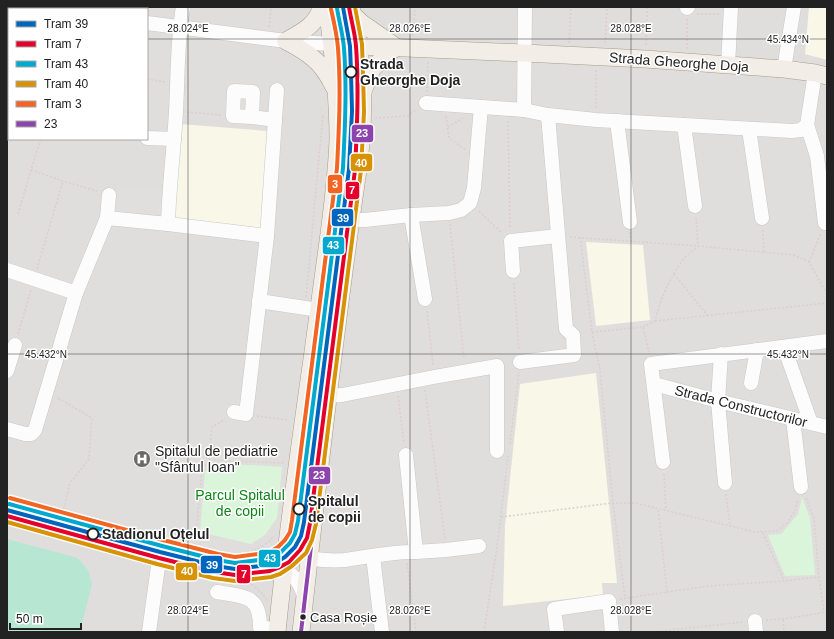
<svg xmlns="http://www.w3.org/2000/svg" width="834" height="639" viewBox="0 0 834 639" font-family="Helvetica,sans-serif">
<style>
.residential{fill:#dfdedc;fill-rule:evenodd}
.education{fill:#f8f7e8}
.religious{fill:#dededc}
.park{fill:#daf5da}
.pitch{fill:#b7e6d2}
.parking{fill:#e0dfde}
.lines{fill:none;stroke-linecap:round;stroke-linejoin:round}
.minor-casing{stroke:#c9c8c7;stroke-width:15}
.major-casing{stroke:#a79c86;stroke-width:18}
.path{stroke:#dccecd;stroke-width:1.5;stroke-dasharray:2 2;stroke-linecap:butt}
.minor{stroke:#fdfcfc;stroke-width:14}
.major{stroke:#f3ede7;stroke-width:17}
.bus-1-casing{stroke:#fff;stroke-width:7}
.bus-1{stroke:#8e44ad;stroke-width:4}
.tram-1-casing{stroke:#fff;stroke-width:7}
.tram-2-casing{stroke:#fff;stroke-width:7}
.tram-3-casing{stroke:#fff;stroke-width:7}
.tram-4-casing{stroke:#fff;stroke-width:7}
.tram-5-casing{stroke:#fff;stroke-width:7}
.tram-1{stroke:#0065bd;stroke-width:4}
.tram-2{stroke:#e4002b;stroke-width:4}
.tram-3{stroke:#00a9ce;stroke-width:4}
.tram-4{stroke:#d79205;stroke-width:4}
.tram-5{stroke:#f26522;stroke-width:4}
.ticks{fill:none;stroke:#222;stroke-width:1;stroke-opacity:0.45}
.stop-dot{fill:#fff;stroke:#222;stroke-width:2}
.bus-dot{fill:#222;stroke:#fff;stroke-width:1.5}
.labels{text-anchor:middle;stroke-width:3;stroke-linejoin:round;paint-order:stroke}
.bus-label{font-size:13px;fill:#222;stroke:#fff;text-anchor:start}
.street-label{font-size:14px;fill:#222;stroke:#fff}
.stop-label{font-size:14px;font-weight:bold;fill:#222;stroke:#fff;text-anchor:start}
.poi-label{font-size:14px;fill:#222;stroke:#fff;text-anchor:start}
.park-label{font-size:14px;fill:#0c8416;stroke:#fff}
.ticks-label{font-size:10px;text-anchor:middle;fill:#222;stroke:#fff;stroke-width:3;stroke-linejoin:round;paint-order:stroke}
.line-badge{stroke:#fff;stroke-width:1.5}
.badge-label{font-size:11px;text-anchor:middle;font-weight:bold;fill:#fff}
</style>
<rect width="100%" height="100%" fill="#f0eeeb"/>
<!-- residential -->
<path class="residential" d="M7,7H827V632H7ZM9,9H147V139H9Z"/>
<!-- education -->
<g class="education">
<polygon points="809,7 827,7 827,60 805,54"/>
<polygon points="180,124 268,131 261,230 173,219"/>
<polygon points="586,242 643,245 650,320 596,326"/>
<polygon points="596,373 617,583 602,583 603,595 503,606 505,526 520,384"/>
</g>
<!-- religious -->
<polygon class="religious" points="7,282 22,286 7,326"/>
<!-- park -->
<g class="park">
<polygon points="215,463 282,467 277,518 265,535 251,544 200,532 205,472"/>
<polygon points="802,497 810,518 815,575 785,576 768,535 781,534 798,514"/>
</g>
<!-- pitch -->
<polygon class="pitch" points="7,539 78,558 88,570 92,584 80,632 7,632"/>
<!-- parking -->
<g class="parking">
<polygon points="226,79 261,81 259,126 224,124"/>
<polygon points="116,186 163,191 161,216 114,211"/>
</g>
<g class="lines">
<!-- minor casing -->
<g class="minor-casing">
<g id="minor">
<polyline points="9,7 10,9"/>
<polyline points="53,7 60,9"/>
<polyline points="687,8 688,7"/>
<polyline points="147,23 286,41 359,46"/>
<polyline points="728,65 731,7"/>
<polyline points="784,69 794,7"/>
<polyline points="7,70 9,64"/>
<polyline points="426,103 524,110 548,115 596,120 792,131 801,130 807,125 815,73"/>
<polyline points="524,110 525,7"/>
<polyline points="7,114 9,115"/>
<polyline points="252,117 253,92 234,91 233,116 252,117 275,120"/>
<polyline points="617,121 630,222"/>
<polyline points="684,125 695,206"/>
<polyline points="807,125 817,156 825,223"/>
<polyline points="749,129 762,218"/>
<polyline points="147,138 174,139"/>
<polyline points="411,215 425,299"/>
<polyline points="107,218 109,195"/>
<polyline points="352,220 365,220 411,215 449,213 461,210 470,203 474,188 481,107"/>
<polyline points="168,224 267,236 246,414 234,412"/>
<polyline points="267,236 277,90"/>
<polyline points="7,270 76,293"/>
<polyline points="513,271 511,241 558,236"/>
<polyline points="259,301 319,310"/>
<polyline points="784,347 811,423"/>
<polyline points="721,354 718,401 725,483"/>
<polyline points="520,362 574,355 573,335 566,329 548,115"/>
<polyline points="7,371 15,345"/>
<polyline points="751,383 757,350"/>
<polyline points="654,384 718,401 827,427"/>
<polyline points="329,396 342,395 434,377 497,366 497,451"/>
<polyline points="793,419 801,487"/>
<path d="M7,429L25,434H31L35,430L76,293L107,218L168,224C169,186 174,149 176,111C178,76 177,41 183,7"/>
<polyline points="663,462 651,364 827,341"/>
<path d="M7,507L97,532L194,557L235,566L283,571C296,575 299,583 304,595"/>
<polyline points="416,552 446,550 479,546"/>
<polyline points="373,556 382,632"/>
<path d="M308,558C320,560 333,561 345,560C369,557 392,551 416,552L406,455"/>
<path d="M217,592C244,597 260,594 260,627L277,630"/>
<polyline points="755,621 756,632"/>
<polyline points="149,632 160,552 162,549"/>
<polyline points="557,632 554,609 609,601 612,632"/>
</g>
</g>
<!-- major casing -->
<g class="major-casing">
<g id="major">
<polyline points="353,15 363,24 396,47"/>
<path d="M286,41C301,49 317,58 326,73C329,77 331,82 334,87"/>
<path d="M286,41C303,31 315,26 322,7"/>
<polyline points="359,46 524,53 645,59 784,69 815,73 827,76"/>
<polyline points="364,89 372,69 384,57 396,47"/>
<path d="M277,632C286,541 299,450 312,359C318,317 323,276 329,234C333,202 337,171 338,139C338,95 333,51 327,7"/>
<path d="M301,632C318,478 336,323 358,170L362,135L363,91L359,46L351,7"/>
</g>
</g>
<!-- path -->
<g class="path">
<polyline points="107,9 108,7"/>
<polyline points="697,14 720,14"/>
<polyline points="269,27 271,7"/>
<polyline points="413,36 415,7"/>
<polyline points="569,43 571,7"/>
<polyline points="605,43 607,7"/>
<polyline points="646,45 647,7"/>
<polyline points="7,49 9,43"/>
<polyline points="687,49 687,18"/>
<polyline points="596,70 596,108"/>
<polyline points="147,79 165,82"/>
<polyline points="427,92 428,62"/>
<polyline points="187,112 221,115"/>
<polyline points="446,116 449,138 466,150"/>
<polyline points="375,118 408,116 417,109"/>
<polyline points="508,121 510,229"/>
<polyline points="448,127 463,118"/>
<polyline points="31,170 63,181 97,191"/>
<polyline points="479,211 502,233"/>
<polyline points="18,214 31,170 41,139"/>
<polyline points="450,224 464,359"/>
<polyline points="763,230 764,252"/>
<polyline points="630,232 631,241"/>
<polyline points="570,237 698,246 794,255 809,262 827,294"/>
<polyline points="580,237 592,332 600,370 613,503 625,598"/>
<polyline points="809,262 821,233"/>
<polyline points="37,269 63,181"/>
<polyline points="674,274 708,316"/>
<polyline points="514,283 519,351"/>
<polyline points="306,297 323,114"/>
<polyline points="427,311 433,365"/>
<polyline points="655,321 827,303"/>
<path d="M643,327L655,321C660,300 669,279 682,261C686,255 693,251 698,246L696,218"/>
<polyline points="592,332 643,327 649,352"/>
<polyline points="18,334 31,290"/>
<polyline points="425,390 445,539"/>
<polyline points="398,396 404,443"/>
<polyline points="58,398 92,418 89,459 70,483 63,511"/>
<polyline points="257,416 289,420"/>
<polyline points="510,444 519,372"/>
<polyline points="209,460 212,427 225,419"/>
<polyline points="664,474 666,510"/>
<polyline points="726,494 730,526"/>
<polyline points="806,498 814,518 819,577 824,612"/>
<polyline points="501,517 613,503 635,503 755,532 777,531 787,523 795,511 798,499"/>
<polyline points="763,533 784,581"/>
<polyline points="195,545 202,470 209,460 284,463"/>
<path d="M239,554C254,551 264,548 274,536"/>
<polyline points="407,563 416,632"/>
<path d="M241,579C253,584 260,590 267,600"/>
<polyline points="667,592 709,586 784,581 819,577"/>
<polyline points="620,599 667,592 658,508"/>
<polyline points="766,620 783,619 827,612"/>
<polyline points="783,620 784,632"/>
<polyline points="484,632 497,547 508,456"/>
<polyline points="653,632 743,622"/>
</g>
<!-- minor -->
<use href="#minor" class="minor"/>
<!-- major -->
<use href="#major" class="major"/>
<!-- bus-1 casing -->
<g class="bus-1-casing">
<polyline id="bus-1" points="301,632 328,401 362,135 363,91 359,46 351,7"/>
</g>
<!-- bus-1 -->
<use href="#bus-1" class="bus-1"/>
<!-- tram-1 casing -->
<g class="tram-1-casing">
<polyline id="tram-1" points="7,510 160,552 216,566 235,569 268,565 275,563 285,557 295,547 301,536 304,522 349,169 352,111 351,72 350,46 343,7"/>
</g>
<!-- tram-2 casing -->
<g class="tram-2-casing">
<path id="tram-2" d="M7,516L159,558L215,572L235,575L270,571L278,568L289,562L300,550L307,538L310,523L355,170C357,129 359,87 356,46C355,33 351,20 349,7"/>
</g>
<!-- tram-3 casing -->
<g class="tram-3-casing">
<path id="tram-3" d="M9,504L162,546L217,560L235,563L267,559L273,557L281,552L290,543L295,534L298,521L343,168C345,128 347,88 344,48C343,35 339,21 337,8"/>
</g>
<!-- tram-4 casing -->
<g class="tram-4-casing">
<polyline id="tram-4" points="7,522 157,564 213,578 235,581 271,577 280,574 292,566 306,553 312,540 316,524 361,170 364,112 363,72 362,44 355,7"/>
</g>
<!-- tram-5 casing -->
<g class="tram-5-casing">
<path id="tram-5" d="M10,498L163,540L218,554L235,557L266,553L270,552L278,547L285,540L290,532L292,520L337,168C339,128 341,88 338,48C337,35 334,22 331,9"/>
</g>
<!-- tram-1 -->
<use href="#tram-1" class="tram-1"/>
<!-- tram-2 -->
<use href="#tram-2" class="tram-2"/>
<!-- tram-3 -->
<use href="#tram-3" class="tram-3"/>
<!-- tram-4 -->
<use href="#tram-4" class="tram-4"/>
<!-- tram-5 -->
<use href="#tram-5" class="tram-5"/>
</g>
<!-- ticks -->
<path class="ticks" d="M188,7V632M410,7V632M631,7V632M7,39H9M147,39H827M7,354H827"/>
<!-- icons -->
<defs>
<g id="hospital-disc" transform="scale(0.9)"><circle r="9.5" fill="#6a6968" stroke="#fff"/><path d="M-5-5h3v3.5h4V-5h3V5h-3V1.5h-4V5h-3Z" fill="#fff"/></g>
</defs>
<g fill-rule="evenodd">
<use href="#hospital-disc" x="142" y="459"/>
</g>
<!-- markers -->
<g class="stop-dot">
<circle cx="351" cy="72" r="5.5"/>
<circle cx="299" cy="509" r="5.5"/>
<circle cx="93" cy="534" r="5.5"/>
</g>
<circle class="bus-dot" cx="303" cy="617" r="3.5"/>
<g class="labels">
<!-- bus labels -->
<g class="bus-label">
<text x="310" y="622">Casa Roșie</text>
</g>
<!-- street labels -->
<g class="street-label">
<text transform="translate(679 62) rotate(4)" y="5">Strada Gheorghe Doja</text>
<text transform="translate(741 406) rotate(14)" y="5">Strada Constructorilor</text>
</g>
<!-- stop labels -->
<g class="stop-label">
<text x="360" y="69">Strada<tspan x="360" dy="16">Gheorghe Doja</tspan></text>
<text x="308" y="506">Spitalul<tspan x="308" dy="16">de copii</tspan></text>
<text x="102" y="539">Stadionul Oțelul</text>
</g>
<!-- poi labels -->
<g class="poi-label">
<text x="155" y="456">Spitalul de pediatrie<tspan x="155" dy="16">"Sfântul Ioan"</tspan></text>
</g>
<!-- park labels -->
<g class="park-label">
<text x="240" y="500">Parcul Spitalul<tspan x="240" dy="16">de copii</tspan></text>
</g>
</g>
<g class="ticks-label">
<text x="188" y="32">28.024°E</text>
<text x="410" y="32">28.026°E</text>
<text x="631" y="32">28.028°E</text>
<text x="788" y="43">45.434°N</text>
<text x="46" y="358">45.432°N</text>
<text x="788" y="358">45.432°N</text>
<text x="188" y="614">28.024°E</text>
<text x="410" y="614">28.026°E</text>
<text x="631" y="614">28.028°E</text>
</g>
<g class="line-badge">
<rect x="351" y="124" width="23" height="19" rx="4" fill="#8e44ad"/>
<rect x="350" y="153" width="23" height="19" rx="4" fill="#d79205"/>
<rect x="327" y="174" width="16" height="20" rx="4" fill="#f26522"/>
<rect x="345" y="181" width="15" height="19" rx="4" fill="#e4002b"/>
<rect x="331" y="208" width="23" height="19" rx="4" fill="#0065bd"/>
<rect x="322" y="236" width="23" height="19" rx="4" fill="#00a9ce"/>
<rect x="308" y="466" width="23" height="19" rx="4" fill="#8e44ad"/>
<rect x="258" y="549" width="23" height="19" rx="4" fill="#00a9ce"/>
<rect x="200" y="555" width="23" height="19" rx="4" fill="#0065bd"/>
<rect x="175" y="562" width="23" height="19" rx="4" fill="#d79205"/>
<rect x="236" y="564" width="15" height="20" rx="4" fill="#e4002b"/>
</g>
<g class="badge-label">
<text x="362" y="137">23</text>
<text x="361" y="167">40</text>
<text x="335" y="188">3</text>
<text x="352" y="194">7</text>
<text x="343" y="222">39</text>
<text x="333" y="249">43</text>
<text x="319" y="479">23</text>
<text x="270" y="562">43</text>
<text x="212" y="569">39</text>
<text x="187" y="575">40</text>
<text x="244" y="578">7</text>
</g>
<!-- border -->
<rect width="834" height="639" fill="none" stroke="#222222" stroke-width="16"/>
<!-- legend -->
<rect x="8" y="8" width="140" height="132" fill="#ffffff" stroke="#a7a7a7"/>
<rect x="16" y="21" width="20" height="6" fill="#0065bd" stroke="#a7a7a7"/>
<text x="44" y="28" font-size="12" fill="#222222">Tram 39</text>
<rect x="16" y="41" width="20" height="6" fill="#e4002b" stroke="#a7a7a7"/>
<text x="44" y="48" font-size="12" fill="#222222">Tram 7</text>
<rect x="16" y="61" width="20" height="6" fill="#00a9ce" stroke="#a7a7a7"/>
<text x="44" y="68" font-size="12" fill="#222222">Tram 43</text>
<rect x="16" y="81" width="20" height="6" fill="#d79205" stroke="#a7a7a7"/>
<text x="44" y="88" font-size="12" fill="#222222">Tram 40</text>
<rect x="16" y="101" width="20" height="6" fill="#f26522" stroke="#a7a7a7"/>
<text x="44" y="108" font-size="12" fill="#222222">Tram 3</text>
<rect x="16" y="121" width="20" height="6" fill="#8e44ad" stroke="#a7a7a7"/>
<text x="44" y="128" font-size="12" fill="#222222">23</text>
<!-- scale -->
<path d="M10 623v6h71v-6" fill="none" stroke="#222222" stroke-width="2"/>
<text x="16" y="623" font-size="12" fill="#222222" stroke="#ffffff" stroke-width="3" paint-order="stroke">50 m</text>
</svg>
